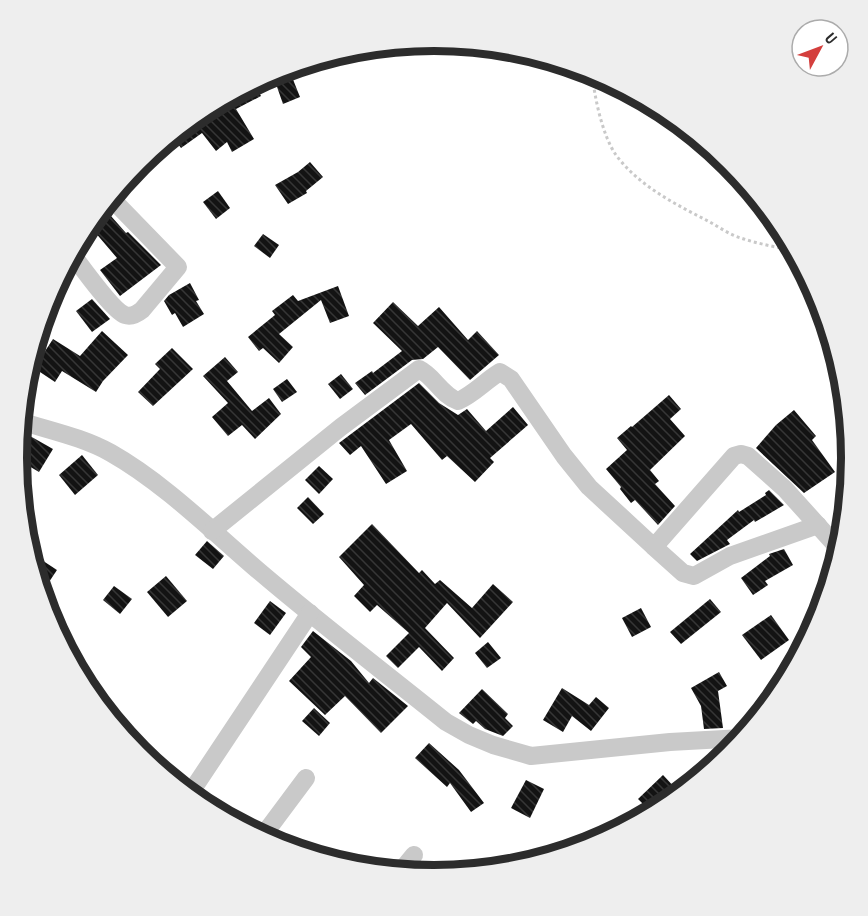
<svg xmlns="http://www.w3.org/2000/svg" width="868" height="916" viewBox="0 0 868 916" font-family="'PT Sans Narrow',sans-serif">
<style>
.building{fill:url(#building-back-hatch)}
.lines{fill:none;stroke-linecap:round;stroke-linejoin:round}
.path{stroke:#c9c9c9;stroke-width:3;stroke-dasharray:3 3;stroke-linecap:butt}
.street{stroke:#c9c9c9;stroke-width:18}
.rim{fill:none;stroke:#2c2c2c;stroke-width:8}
</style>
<defs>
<pattern id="building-back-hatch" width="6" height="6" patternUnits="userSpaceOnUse" patternTransform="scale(1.5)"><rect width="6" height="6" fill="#131313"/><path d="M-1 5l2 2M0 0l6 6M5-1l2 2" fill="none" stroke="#363636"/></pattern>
</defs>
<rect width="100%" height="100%" fill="#fff"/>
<!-- building -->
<g class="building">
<polygon points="292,77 300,97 283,104 276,84"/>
<polygon points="254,83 261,96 236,109 254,139 232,152 227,142 216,151 202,133 181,148 172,136 202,111"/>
<polygon points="310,162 323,177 306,191 307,193 288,204 275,185 298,172"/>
<polygon points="218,191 230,208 216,219 203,202"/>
<polygon points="103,207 126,233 128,232 161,265 120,296 100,270 117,258 88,224"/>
<polygon points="263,234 279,245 270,258 254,246"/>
<polygon points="190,283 199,300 196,301 204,314 183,327 175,313 172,315 164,301 169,295"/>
<polygon points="338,286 349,316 330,323 321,300 279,334 293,347 279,363 263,348 259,351 248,337 275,315 272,311 293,295 298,301"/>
<polygon points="92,299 110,319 92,332 76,311"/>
<polygon points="393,302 418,326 439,307 468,340 477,331 499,355 470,380 438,347 423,359 412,360 365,395 355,383 372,371 373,373 402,351 373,323"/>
<polygon points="102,331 128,355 103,381 96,392 62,371 55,382 34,368 53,339 80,356"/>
<polygon points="172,348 193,369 153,406 138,392 160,369 155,364"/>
<polygon points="225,357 238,372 227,381 252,411 269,398 281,414 255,439 242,425 228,436 212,417 228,403 203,376"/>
<polygon points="341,374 353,389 340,399 328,384"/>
<polygon points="287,379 297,392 282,402 273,389"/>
<polygon points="419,383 439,403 458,415 467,409 486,431 513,407 528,425 490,458 494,462 475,482 447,456 442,460 411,424 389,440 407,471 386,484 361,446 350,455 339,443"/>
<polygon points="669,395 681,409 670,419 685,436 650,470 659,481 655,484 675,506 658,525 635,500 631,503 620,489 621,487 606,469 627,450 617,438 631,426 632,427"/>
<polygon points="794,410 816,436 812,440 835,472 804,493 756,448 776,425"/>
<polygon points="30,436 53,449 39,472 17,459"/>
<polygon points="82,455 98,475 75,495 59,475"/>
<polygon points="319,466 333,479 319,494 305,480"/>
<polygon points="769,490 784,505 755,522 754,520 727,540 730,544 697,561 690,554 738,510 739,512 766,495 765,493"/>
<polygon points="308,497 324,514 313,524 297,508"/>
<polygon points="372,524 419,573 422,570 435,584 440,580 472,608 493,584 513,602 480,638 447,603 425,628 454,658 442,671 419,647 398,668 386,656 409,633 377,605 370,612 354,596 364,585 339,557"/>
<polygon points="207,541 224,556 213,569 195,555"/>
<polygon points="784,549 793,565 765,581 768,585 753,595 741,578 770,556 769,554"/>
<polygon points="28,551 57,570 41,594 35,575"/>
<polygon points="166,576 187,601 168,617 147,592"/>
<polygon points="114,586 132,599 120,614 103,600"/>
<polygon points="710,599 721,612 681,644 670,632"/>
<polygon points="270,601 286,613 270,635 254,623"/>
<polygon points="641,608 651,627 632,637 622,618"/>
<polygon points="771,615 789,640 761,660 742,635"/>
<polygon points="313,631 351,661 369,683 373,678 408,706 381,733 345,696 325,715 289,681 311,657 301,647"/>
<polygon points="488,642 501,658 487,668 475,653"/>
<polygon points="719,672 727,686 718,691 723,728 704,729 701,706 691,688"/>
<polygon points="562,688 589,705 596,697 609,708 591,731 572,716 563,732 543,720"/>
<polygon points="482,689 508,714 505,718 513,726 503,736 485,729 476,721 473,724 459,713"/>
<polygon points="314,708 330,723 319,736 302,721"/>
<polygon points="429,743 459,770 484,803 471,812 450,783 447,787 415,758"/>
<polygon points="663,775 677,790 652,813 638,799"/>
<polygon points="526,780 544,789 530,818 511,808"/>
</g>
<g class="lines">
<!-- path -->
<path class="path" d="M592,72C594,95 602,135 616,155C639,186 675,204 708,221C719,227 730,235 741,238C758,244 777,247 795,251"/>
<!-- street -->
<g class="street">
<path d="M72,254C81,266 113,311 125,315C131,317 137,314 142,310L178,267L110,197"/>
<path d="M20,421C51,431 82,437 111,453C164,483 213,532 260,572C321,624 384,672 446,722L469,735L493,745L531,756L670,742L742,738"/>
<path d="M212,531L341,427L419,369C434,376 441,395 458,401C474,394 485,381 500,372L511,379L564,456L589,487L654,547L734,456L741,454L748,456L785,489L840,550"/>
<polyline points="654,547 683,573 694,576 730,556 818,525"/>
<polyline points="189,795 310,613"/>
<polyline points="262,837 306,778"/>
<polyline points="400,872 414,855"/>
</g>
</g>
<!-- crop -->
<path d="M0 0H868V916H0ZM27 458a407 407 0 1 1 814 0a407 407 0 1 1-814 0Z" fill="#eee" fill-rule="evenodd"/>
<path class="rim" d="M27 458a407 407 0 1 1 814 0a407 407 0 1 1-814 0Z"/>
<!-- north arrow -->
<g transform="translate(820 48) rotate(49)"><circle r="28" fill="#ffffff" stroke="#ababab" stroke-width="1.5"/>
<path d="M0-4.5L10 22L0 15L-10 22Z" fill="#d43f3d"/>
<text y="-9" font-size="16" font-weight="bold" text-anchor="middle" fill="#2c2c2c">U</text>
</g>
</svg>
